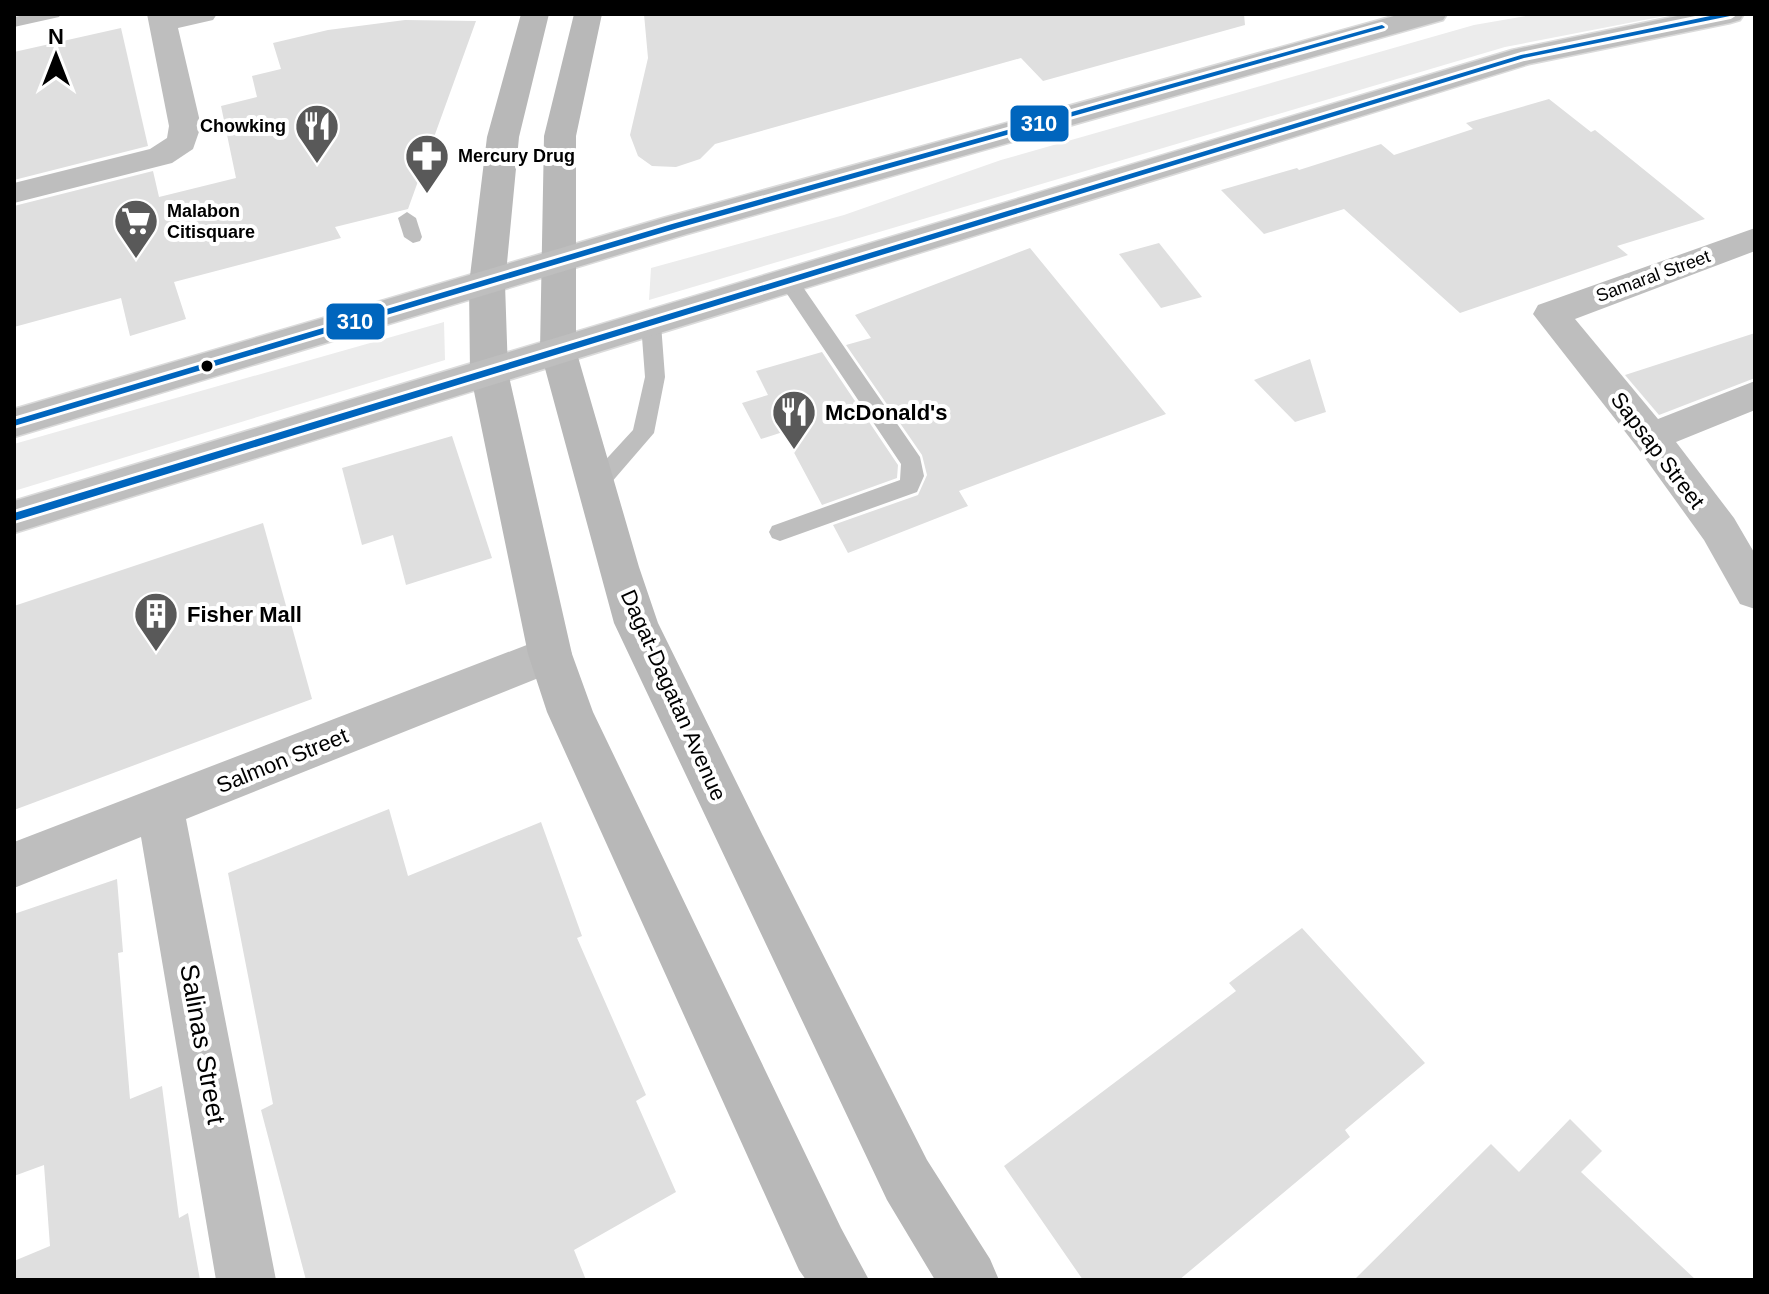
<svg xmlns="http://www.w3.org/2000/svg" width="1769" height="1294" viewBox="0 0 1769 1294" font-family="Arial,sans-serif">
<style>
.green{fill:#ececec}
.building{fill:#dfdfdf}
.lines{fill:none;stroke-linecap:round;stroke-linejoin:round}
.trunk-casing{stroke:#dbdbdb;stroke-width:3}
.service{fill:#bebebe;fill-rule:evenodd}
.minor{fill:#bebebe;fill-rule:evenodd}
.secondary{fill:#b8b8b8;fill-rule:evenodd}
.trunk{fill:#bebebe;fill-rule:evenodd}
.bus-1-casing{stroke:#fff;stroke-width:6}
.bus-1{fill:#0065bd;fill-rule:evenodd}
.bus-dot{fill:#000;stroke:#fff;stroke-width:3}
.labels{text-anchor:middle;stroke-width:8;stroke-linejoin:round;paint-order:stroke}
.far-poi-label{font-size:18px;font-weight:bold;fill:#000;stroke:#fff;text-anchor:start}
.far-street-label{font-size:18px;fill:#000;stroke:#fff}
.poi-label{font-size:22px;font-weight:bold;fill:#000;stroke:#fff;text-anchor:start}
.street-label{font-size:22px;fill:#000;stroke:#fff}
.near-street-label{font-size:26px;fill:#000;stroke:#fff}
.line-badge{stroke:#fff;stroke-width:3}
.badge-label{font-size:22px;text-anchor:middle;font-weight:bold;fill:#fff}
</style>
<rect width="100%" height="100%" fill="#fff"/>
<!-- green -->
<g class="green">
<polygon points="1537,14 1675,14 1505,47 649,300 651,268 844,215 1001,160 1474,25"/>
<polygon points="444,322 445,360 14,491 14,444"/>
</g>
<!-- building -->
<g class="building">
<polygon points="644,14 1244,14 1245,25 1043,81 1021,58 715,144 700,159 676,167 652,166 638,156 630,135 648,58"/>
<polygon points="405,20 476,21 408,209 335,227 341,238 174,282 186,319 130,336 121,298 14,327 14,206 153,171 159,197 236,178 221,106 257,97 252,76 281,69 273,43 328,30"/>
<polygon points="121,28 148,146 14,180 14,52"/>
<polygon points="1549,99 1591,132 1595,130 1705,219 1617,246 1628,255 1460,313 1344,209 1264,234 1221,190 1297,168 1299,170 1381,144 1394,155 1473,129 1466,123"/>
<polygon points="1159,243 1202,297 1161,308 1119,254"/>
<polygon points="1030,248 1166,414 959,491 968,506 848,553 833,525 918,495 927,475 922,455 846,345 871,338 855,315"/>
<polygon points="1755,333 1755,378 1659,415 1625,375"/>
<polygon points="822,352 898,465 897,478 822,505 783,432 761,439 742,403 768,395 756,371"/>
<polygon points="1310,359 1326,412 1295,422 1254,380"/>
<polygon points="452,436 492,558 406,585 393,535 362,545 342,468"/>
<polygon points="263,523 312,699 14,810 14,606"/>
<polygon points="389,809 408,876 541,822 582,936 577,938 646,1095 636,1101 676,1192 574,1250 586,1280 306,1280 261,1110 273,1104 228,873"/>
<polygon points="117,879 123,952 118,953 130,1099 162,1086 179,1218 188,1213 200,1280 14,1280 14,1261 50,1246 44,1165 14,1176 14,914"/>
<polygon points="1302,928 1425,1063 1345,1130 1350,1137 1179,1280 1083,1280 1004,1166 1236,991 1229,983"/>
<polygon points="1570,1119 1602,1151 1581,1172 1696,1280 1354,1280 1491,1144 1519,1172"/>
</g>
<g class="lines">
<!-- trunk casing -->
<g class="trunk-casing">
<g id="trunk">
<polygon points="1401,14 1447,14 1443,20 687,234 14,437 14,409 663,218"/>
<polygon points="1687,14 1744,14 1740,20 1730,23 1529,64 14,533 14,501 1512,50"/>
</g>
</g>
<!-- service -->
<g class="service">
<polygon points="30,14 61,14 59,17 14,27 14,17"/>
<polygon points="407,212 416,218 422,237 420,241 413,243 404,237 398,218"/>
<polygon points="789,276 796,277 920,457 924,476 917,492 780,541 772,538 769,532 772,526 900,480 901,464 779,282"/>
<polygon points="651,317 661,324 665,377 654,433 604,491 596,493 588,491 585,485 588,479 633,430 645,377 641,324"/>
</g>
<!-- minor -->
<g class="minor">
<polygon points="147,14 217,14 213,20 178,28 201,126 193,149 172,163 14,203 14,183 150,149 167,138 169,126"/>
<polygon points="1755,228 1755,251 1575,319 1658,419 1755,381 1755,410 1676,442 1734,518 1755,554 1755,609 1740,604 1704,540 1637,447 1533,314 1538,305"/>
<polygon points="550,636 566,641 572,654 566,667 186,819 276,1280 216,1280 141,837 14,888 14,842"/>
</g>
<!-- secondary -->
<g class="secondary">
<polygon points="521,14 549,14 519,137 505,284 508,372 572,654 593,712 841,1228 869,1280 806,1280 799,1270 547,712 528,654 470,372 469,284 487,137"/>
<polygon points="574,14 602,14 576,136 576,350 639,567 658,623 761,832 927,1160 990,1259 999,1280 935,1280 887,1200 614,623 540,350 544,136"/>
</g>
<!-- trunk -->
<use href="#trunk" class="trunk"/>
<!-- bus-1 casing -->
<g class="bus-1-casing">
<g id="bus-1">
<polygon points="1720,14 1733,14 1730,16 1524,58 14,521 14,513 1521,55"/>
<polygon points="1382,25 1385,27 1384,28 678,228 14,426 14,420 672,224"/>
</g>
</g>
<!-- bus-1 -->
<use href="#bus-1" class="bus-1"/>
</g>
<!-- icons -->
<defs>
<g id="restaurant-pin" transform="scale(2.3)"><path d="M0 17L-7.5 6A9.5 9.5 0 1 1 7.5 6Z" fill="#595959" stroke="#fff"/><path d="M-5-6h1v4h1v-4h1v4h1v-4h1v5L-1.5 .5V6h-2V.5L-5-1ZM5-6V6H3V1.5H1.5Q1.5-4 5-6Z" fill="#fff"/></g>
<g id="pharmacy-pin" transform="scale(2.3)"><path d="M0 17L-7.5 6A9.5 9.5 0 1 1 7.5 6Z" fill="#595959" stroke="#fff"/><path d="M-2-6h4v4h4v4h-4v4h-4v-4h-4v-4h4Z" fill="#fff"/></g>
<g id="supermarket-pin" transform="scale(2.3)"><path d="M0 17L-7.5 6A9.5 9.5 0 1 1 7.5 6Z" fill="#595959" stroke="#fff"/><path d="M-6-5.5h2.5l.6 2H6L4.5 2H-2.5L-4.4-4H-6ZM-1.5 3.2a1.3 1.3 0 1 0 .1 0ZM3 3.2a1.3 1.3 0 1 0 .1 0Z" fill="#fff"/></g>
<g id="building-pin" transform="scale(2.3)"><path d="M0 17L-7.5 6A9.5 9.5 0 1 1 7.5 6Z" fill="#595959" stroke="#fff"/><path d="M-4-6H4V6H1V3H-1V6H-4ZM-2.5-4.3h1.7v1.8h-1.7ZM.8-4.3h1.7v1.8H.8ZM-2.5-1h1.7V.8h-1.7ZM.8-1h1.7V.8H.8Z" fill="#fff"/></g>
</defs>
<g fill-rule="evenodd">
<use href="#restaurant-pin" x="317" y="126"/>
<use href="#pharmacy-pin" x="427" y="156"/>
<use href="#supermarket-pin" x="136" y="221"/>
<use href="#restaurant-pin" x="794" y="412"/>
<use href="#building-pin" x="156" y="614"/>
</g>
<!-- markers -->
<circle class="bus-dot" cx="207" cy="366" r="7"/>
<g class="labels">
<!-- far-poi labels -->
<g class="far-poi-label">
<text x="286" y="132" text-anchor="end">Chowking</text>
<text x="458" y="162">Mercury Drug</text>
<text x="167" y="217">Malabon<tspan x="167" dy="21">Citisquare</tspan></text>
</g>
<!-- far-street labels -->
<g class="far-street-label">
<text transform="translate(1653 276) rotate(-20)" y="6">Samaral Street</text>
</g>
<!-- poi labels -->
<g class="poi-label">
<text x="825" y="420">McDonald's</text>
<text x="187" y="622">Fisher Mall</text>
</g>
<!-- street labels -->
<g class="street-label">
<text transform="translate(1658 450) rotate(53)" y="8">Sapsap Street</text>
<text transform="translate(674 695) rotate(66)" y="8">Dagat-Dagatan Avenue</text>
<text transform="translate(282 760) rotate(-22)" y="8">Salmon Street</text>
</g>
<!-- near-street labels -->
<g class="near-street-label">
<text transform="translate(203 1044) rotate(80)" y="9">Salinas Street</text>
</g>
</g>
<g class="line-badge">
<rect x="1009" y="104" width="61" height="39" rx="8" fill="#0065bd"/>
<rect x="325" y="302" width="61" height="39" rx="8" fill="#0065bd"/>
</g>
<g class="badge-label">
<text x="1039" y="131">310</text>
<text x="355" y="329">310</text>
</g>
<!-- border -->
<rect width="1769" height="1294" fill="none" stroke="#000000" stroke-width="32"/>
<!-- north arrow -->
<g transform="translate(56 56)" stroke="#ffffff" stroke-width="6" paint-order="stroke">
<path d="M0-6L14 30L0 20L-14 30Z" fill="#000000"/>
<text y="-12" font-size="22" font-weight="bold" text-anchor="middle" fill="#000000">N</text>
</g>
</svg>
